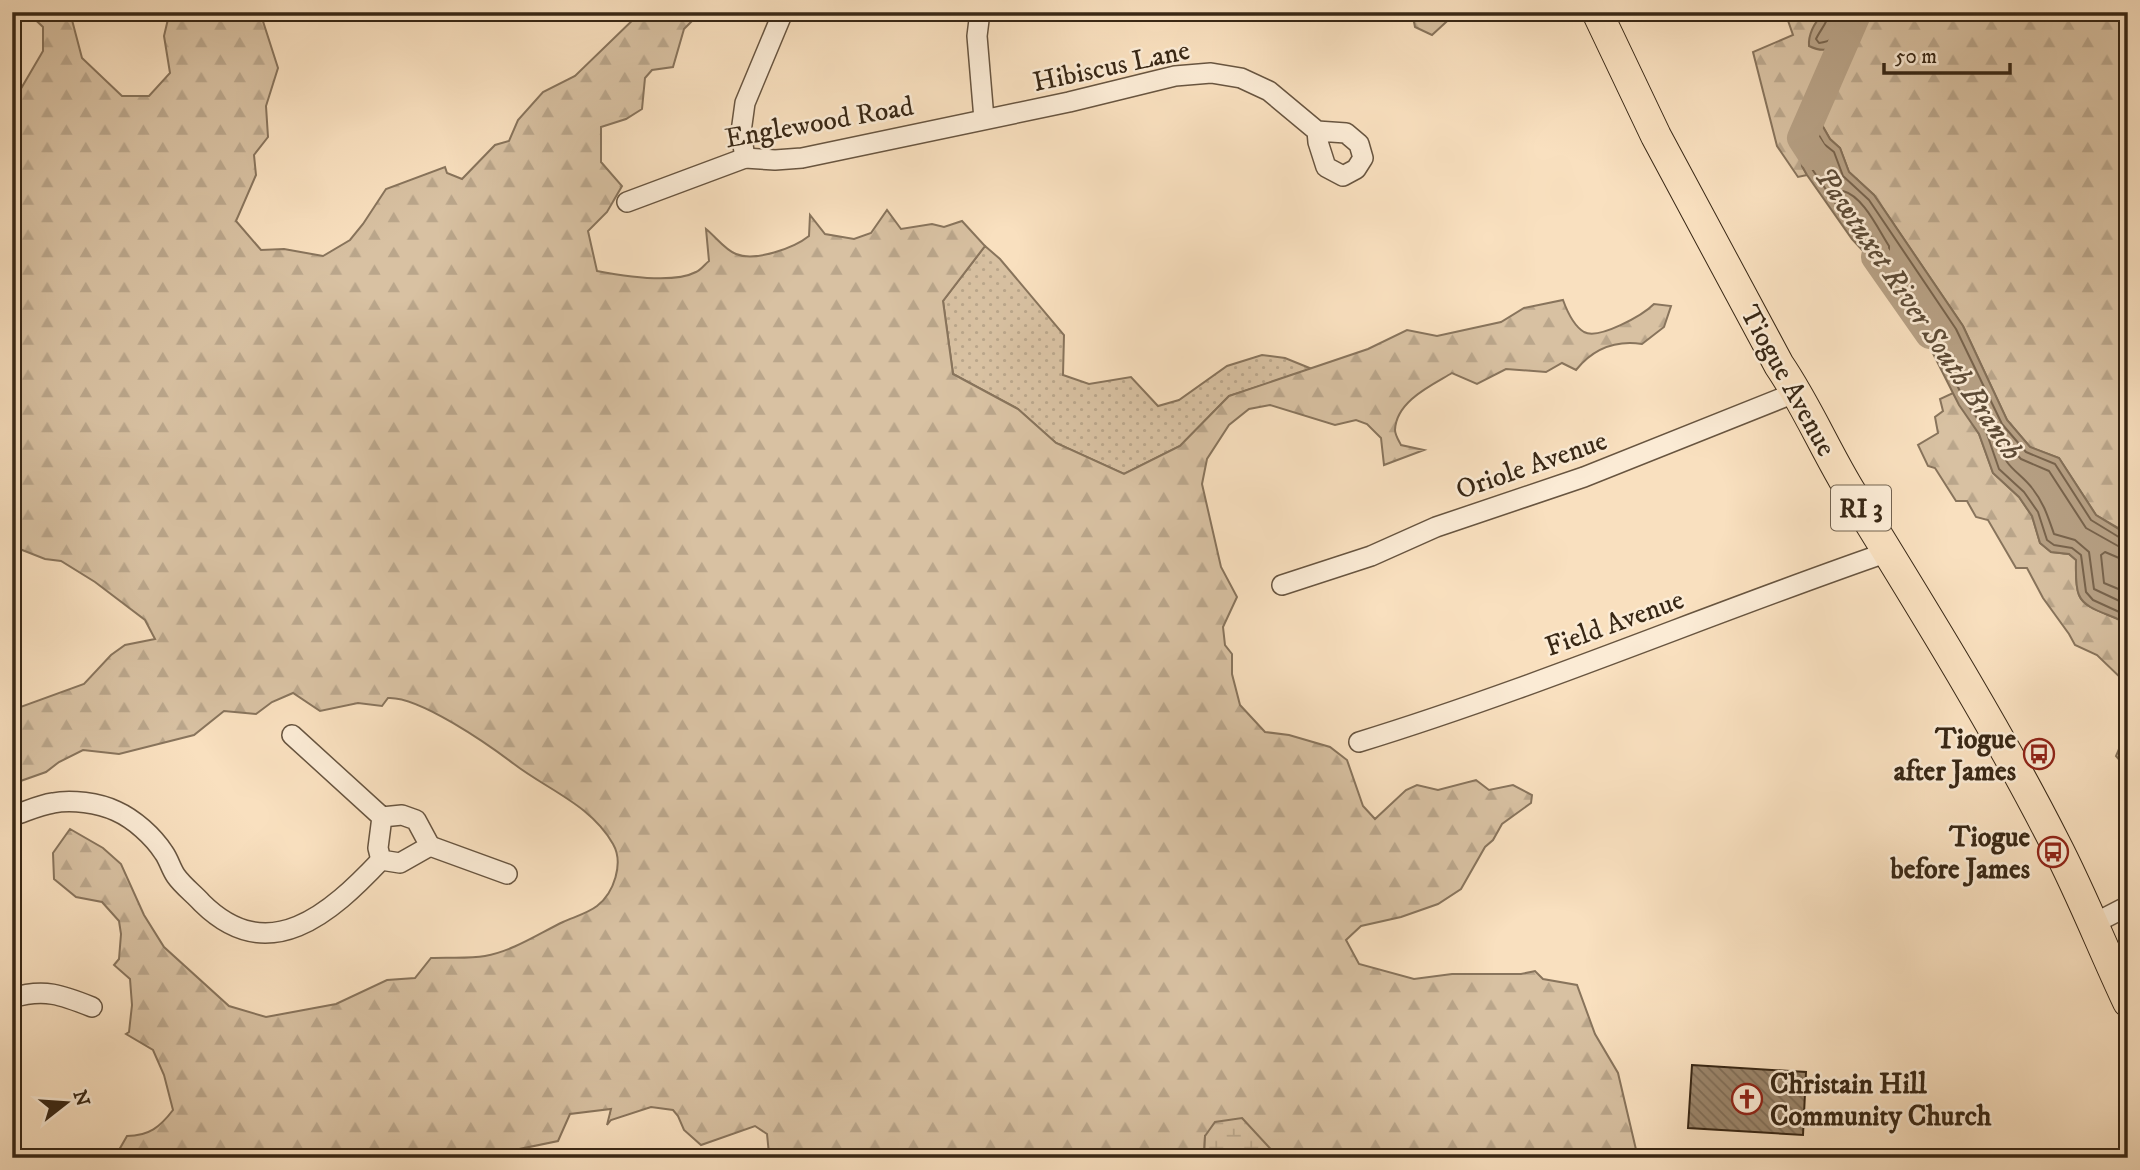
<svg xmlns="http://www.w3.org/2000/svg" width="2140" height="1170" viewBox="0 0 2140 1170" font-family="'IM FELL DW Pica',serif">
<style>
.grass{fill:url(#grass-dots);stroke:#88745c;stroke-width:2}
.forest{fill:url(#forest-firs);stroke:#88745c;stroke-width:2}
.wetland{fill:url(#wetland-marsh);stroke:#88745c;stroke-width:2}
.water{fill:#b7a185;stroke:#847058;stroke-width:2}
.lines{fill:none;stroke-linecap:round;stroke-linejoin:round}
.shore{stroke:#78644d;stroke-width:2}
.river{stroke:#b7a185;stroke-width:30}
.building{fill:url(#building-back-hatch);stroke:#382715;stroke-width:2}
.minor-casing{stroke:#685540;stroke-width:22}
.primary-casing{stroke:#382715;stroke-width:32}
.minor{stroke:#fbebd5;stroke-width:19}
.primary{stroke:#f9e0bf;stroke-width:30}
.labels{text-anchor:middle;stroke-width:5;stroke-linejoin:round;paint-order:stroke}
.shield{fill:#fbebd5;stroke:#72624f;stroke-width:2}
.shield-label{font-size:26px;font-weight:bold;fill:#382715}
.street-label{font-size:28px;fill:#382715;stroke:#fbebd5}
.poi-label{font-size:28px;font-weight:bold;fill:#382715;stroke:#fbebd5;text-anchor:end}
.water-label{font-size:30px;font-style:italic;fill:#5e4c37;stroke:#fbebd5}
</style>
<defs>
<pattern id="grass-dots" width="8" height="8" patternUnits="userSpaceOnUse" patternTransform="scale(1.75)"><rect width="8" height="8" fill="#d8c1a2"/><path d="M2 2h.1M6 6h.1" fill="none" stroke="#baa68b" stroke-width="1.8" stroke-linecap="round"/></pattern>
<pattern id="forest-firs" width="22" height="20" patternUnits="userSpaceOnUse" patternTransform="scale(1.75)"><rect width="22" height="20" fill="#d8c1a2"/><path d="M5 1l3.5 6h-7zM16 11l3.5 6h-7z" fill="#baa68b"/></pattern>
<pattern id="wetland-marsh" width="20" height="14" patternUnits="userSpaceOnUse" patternTransform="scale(1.75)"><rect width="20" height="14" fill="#d8c1a2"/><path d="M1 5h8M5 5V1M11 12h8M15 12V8" fill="none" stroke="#baa68b"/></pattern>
<pattern id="building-back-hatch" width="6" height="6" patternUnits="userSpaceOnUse" patternTransform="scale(1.75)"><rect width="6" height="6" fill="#9c876d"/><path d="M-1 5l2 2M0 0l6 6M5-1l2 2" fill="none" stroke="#806e58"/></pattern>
</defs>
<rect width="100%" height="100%" fill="#f9e0bf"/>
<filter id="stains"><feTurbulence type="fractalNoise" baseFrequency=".00286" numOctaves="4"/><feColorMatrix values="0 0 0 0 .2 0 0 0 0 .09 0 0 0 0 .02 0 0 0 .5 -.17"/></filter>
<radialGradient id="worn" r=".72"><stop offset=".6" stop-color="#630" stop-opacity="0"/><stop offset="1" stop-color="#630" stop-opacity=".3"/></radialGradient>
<!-- grass -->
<polygon class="grass" points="985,246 1000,259 1064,335 1063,375 1089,384 1131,377 1158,406 1179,400 1227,366 1262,355 1285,358 1312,369 1229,396 1180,446 1124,474 1056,443 1018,409 953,374 943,301"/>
<!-- forest -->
<g class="forest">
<path d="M27,12H73L72,20L82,58L122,96H149L170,73L164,36L168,19L165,12H260L278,68L266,106L268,137L254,155L256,175L236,221L261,250L284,249L323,256L350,240L363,224L386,189L445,167L447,173L462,179L495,145L509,141L518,120L543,92L575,76L641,12H711L712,15L706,19L692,21L684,29L673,67L652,70L645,78L642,109L626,119L601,127V162L622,186L607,212L588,231L597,271C623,276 673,284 696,272C701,270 705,264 709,261L706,229C715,236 725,250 736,254C755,262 794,248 809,236L810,215L825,234L854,239L871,233L887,210L901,229L932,224L944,227L962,221L985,246L943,301L953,374L1018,409L1056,443L1124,474L1180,446L1229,396L1368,349L1407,330L1437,336L1501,322L1524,308L1563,300C1567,311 1574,326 1584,332C1599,340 1643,315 1654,304L1671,306L1664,327L1642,344C1615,340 1593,349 1576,370L1562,363L1546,372L1506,369L1477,384L1452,373C1432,385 1396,401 1395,430C1395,435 1399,441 1401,445L1424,450L1384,465L1381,438L1367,424L1356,420L1335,425L1270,405L1249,409L1229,425L1207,459L1202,484L1221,567L1237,597L1223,627L1225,645L1232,654V674L1240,705L1265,732L1289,735L1330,747L1347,760L1363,806L1375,819L1406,790L1417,785L1438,790L1476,780L1489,790L1513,785L1532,795L1531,803L1502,824L1493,840L1485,847L1461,889L1438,904L1401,917L1361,926L1346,940L1359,964L1414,979L1452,974H1521L1535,971L1543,979L1577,985L1595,1034L1618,1073L1638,1158H1279L1205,1136L1204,1158H774L769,1154L767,1134L755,1126L701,1145L684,1130L678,1116L673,1110L651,1107L611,1120L607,1125L611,1109L570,1114L558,1141L476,1158H121L119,1150L127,1136C149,1136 160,1127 173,1110L164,1075L153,1050L126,1034L129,1032L132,1005L130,979L114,965L119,959L121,934L119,921L102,902L76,897L54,879L53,853L70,829L103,848L121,864L144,915L164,947L229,1006L266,1017L336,1004L387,980L415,978L431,958C449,957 468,959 485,956C513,951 538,934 563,922C574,917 588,913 597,906C614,893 624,863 613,844C591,805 548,790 514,764C489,745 419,696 388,698L382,706L358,703L320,711L293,693L272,702L256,714L224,711L194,735L119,754L83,750L59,762L46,772L12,784V704L18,708L84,684L111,655L125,645L155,639L145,620L95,582L61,561L45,559L12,546V97L19,92L43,51V27Z"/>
<polygon points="1412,12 1457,12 1432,35 1415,27"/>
<polygon points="1785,12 1824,12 1816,21 1835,48 1862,23 1887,12 2121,12 2128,20 2128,538 2125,532 2096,515 2059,458 2030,447 2007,420 1963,326 1874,195 1849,172 1840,148 1830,139 1822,125 1802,166 1807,175 1798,177 1777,146 1753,52 1793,35"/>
<path d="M1953,393L1979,434L1993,473L2019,497L2032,516L2040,543L2051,552L2069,554L2076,560C2076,569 2075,586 2079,595C2086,612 2115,614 2128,625V685L2097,655L2075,645L2069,634L2043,598L2027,568H2016L1988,520L1976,517L1967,501H1956L1935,468L1928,466L1918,445L1938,433L1935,417L1943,411L1940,399Z"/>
<polygon points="2128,728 2128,770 2116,756"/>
</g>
<!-- wetland -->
<polygon class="wetland" points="1242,1118 1279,1158 1204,1158 1205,1136 1215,1122"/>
<!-- water -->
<g class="water">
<path d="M1824,12H1887C1879,16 1869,19 1861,24C1843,36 1835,59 1809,46C1808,33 1815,22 1824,12Z"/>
<path d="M1807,120L1822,125L1830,139L1840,148L1849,172L1874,195L1963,326L2007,420L2030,447L2059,458L2096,515L2125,533L2128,538V625C2115,614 2086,612 2079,595C2075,586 2076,569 2076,560L2069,554L2051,552L2040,543L2032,516L2019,497L1993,473L1979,434L1959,405L1903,294L1852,239L1807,175L1802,166L1798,130Z"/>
</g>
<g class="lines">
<!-- shore -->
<g class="shore">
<path d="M1829,12C1829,21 1820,30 1816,39L1819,43C1840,41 1851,21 1870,12"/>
<path d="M1843,191C1863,196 1878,229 1889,246V251L1884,250L1864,229L1842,196Z"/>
<polyline points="2128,539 2122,539 2091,520 2055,464 2026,452 2002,424 1956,329 1869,200 1843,176 1834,152 1824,144 1817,132 1808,130 1805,134 1809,163 1812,169 1857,235 1909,291 1965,401 1986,431 1999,469 2024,492 2038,512 2047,540 2054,545 2072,548 2081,555 2086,592 2093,600 2128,616"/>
<path d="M2128,548L2118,546L2086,528L2049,471L2021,459L2006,443L2001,444C2002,466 2020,472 2032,488C2044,503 2048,517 2054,534L2075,540L2089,552L2094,589L2128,605"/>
<polyline points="2128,559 2119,558 2105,552 2101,555 2104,583 2128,593"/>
</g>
<!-- river -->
<g class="river">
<polyline points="1813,155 1802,138 1857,12"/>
<polyline points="1876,257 1930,334"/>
</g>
</g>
<!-- building -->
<polygon class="building" points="1692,1065 1806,1072 1803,1135 1688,1128"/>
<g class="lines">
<!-- minor casing -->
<g class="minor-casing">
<g id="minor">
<polyline points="980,12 977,36 984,119"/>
<polyline points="745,158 741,132 745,103 783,12"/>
<polyline points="627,202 745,158 775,160 802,158 1069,102 1175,76 1211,73 1241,78 1269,91 1317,131 1346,133 1359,144 1363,158 1356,169 1343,176 1326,167 1318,142 1317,131"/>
<polyline points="1282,585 1371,556 1436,527 1584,477 1797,392"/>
<polyline points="292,735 382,817 402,815 416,820 430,846 400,863 381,860 378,848 382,817"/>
<path d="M1359,742C1538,687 1711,613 1888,552"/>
<path d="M12,816C25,812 39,805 53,803C71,799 99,803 116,811C134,819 153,836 164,853C169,860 171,869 176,876C183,886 194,894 202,903C269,969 331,913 381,860"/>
<polyline points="430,846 507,874"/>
<polyline points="2093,924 2128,906"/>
<path d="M12,998C44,988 62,995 92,1007"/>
</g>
</g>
<!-- primary casing -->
<g class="primary-casing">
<path id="primary" d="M1597,12L1656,136L1779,365C1807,406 1826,452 1852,494C1922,608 1994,723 2055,843C2082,895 2103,949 2128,1002"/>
</g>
<!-- minor -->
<use href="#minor" class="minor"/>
<!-- primary -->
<use href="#primary" class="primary"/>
</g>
<!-- icons -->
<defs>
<g id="bus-ring" transform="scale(1.575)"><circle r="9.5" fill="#fbebd5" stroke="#8f2418" stroke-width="1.5"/><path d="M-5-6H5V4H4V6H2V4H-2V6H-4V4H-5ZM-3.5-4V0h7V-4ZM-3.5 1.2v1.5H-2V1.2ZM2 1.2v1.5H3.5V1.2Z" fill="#8f2418"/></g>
<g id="church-ring" transform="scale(1.575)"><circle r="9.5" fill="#fbebd5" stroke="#8f2418" stroke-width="1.5"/><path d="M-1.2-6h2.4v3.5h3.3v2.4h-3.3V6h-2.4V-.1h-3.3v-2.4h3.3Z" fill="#8f2418"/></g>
</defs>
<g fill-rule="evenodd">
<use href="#bus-ring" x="2039" y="754"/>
<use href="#bus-ring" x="2053" y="852"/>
<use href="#church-ring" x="1747" y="1099"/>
</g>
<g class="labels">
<!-- shield labels -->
<rect class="shield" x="1831" y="485.5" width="60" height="45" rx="5"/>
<g class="shield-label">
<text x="1861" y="517">RI 3</text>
</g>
<!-- street labels -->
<g class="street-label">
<text transform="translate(1111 65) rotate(-12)" y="10">Hibiscus Lane</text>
<text transform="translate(819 121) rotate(-10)" y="10">Englewood Road</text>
<text transform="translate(1789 380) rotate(61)" y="10">Tiogue Avenue</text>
<text transform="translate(1531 464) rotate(-19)" y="10">Oriole Avenue</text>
<text transform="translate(1614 622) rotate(-20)" y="10">Field Avenue</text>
</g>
<!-- poi labels -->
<g class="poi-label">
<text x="2016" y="748">Tiogue<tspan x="2016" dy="32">after James</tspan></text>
<text x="2030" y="846">Tiogue<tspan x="2030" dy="32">before James</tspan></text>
<text x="1770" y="1093" text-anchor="start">Christain Hill<tspan x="1770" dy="32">Community Church</tspan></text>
</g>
<!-- water labels -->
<g class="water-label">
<text transform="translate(1919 313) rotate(56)" y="10">Pawtuxet River South Branch</text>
</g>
</g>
<!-- margin -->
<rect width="2140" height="1170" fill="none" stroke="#f9e0bf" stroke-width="42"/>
<rect x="14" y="14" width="2112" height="1142" fill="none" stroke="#382715" stroke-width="3.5"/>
<rect x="21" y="21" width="2098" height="1128" fill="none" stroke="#382715" stroke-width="2"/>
<!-- north arrow -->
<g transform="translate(66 1103) rotate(73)" stroke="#fbebd5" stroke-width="5" paint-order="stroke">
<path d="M0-5L12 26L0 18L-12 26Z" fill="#382715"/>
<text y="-10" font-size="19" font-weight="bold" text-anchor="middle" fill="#382715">N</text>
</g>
<!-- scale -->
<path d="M1884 63v10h126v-10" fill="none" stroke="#382715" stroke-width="3.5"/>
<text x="1895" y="63" font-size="21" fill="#382715" stroke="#fbebd5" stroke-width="5" paint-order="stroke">50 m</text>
<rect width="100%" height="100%" filter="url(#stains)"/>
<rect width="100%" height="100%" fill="url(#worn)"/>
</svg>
